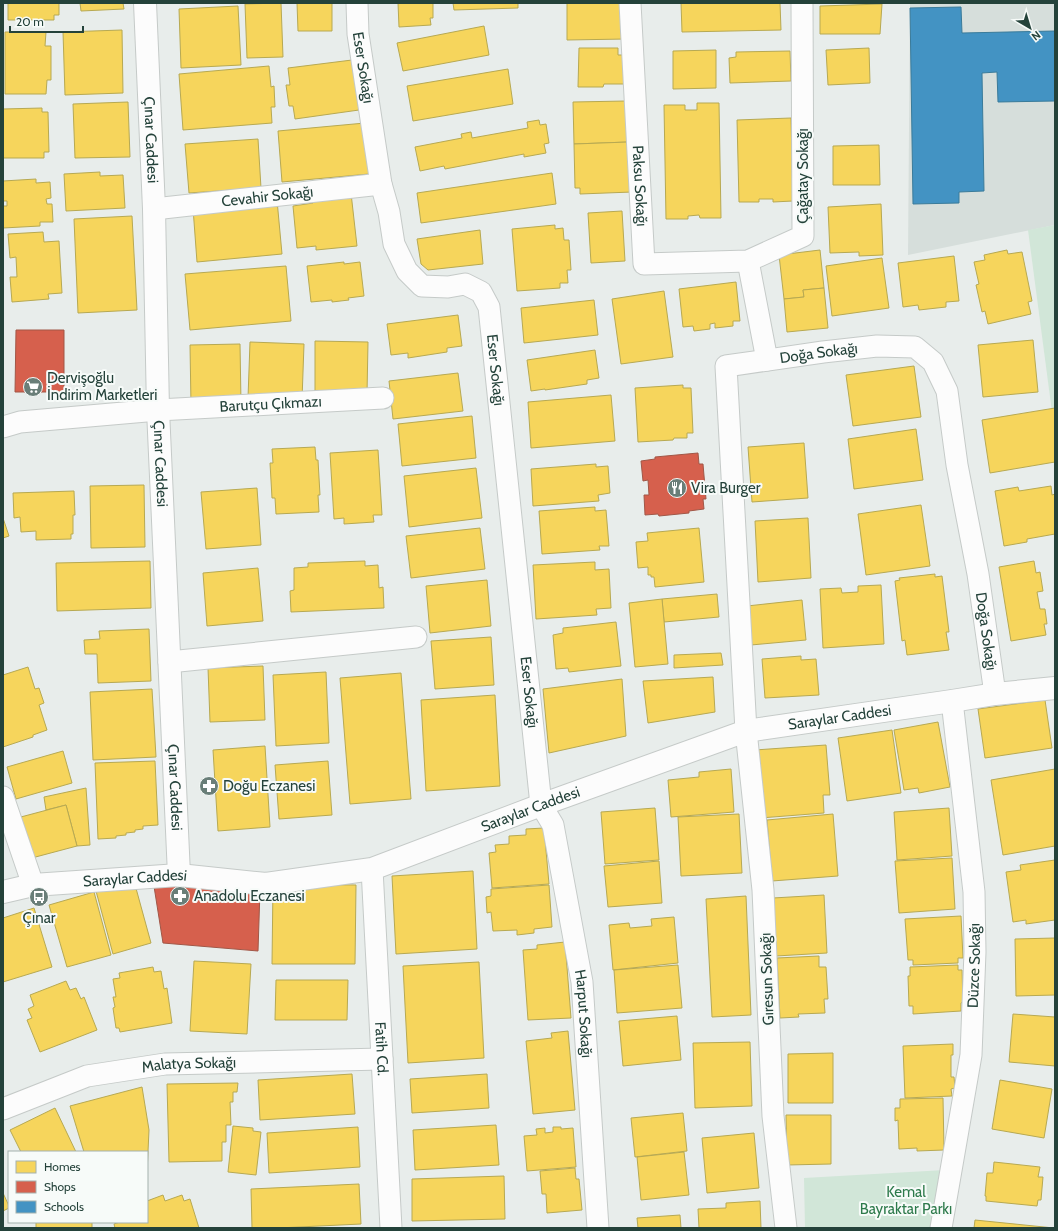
<svg xmlns="http://www.w3.org/2000/svg" width="1058" height="1231" viewBox="0 0 1058 1231" font-family="Cabin,sans-serif">
<style>
.built{fill:#d6dedb}
.green{fill:#d1e6d8}
.homes{fill:#f6d55c;stroke:#b7a952}
.shops{fill:#d6604d;stroke:#a15747}
.schools{fill:#4393c3;stroke:#3a7b9a}
.lines{fill:none;stroke-linecap:round;stroke-linejoin:round}
.minor-casing{stroke:#c5cac8;stroke-width:23}
.tertiary-casing{stroke:#c5cac8;stroke-width:24}
.minor{stroke:#fcfcfc;stroke-width:21}
.tertiary{stroke:#fcfcfc;stroke-width:22}
.labels{text-anchor:middle;stroke-width:4;stroke-linejoin:round;paint-order:stroke}
.street-label{font-size:15px;fill:#24423a;stroke:#f7fbf9}
.poi-label{font-size:15px;fill:#24423a;stroke:#f7fbf9;text-anchor:start}
.park-label{font-size:15px;fill:#2d7a4b;stroke:#f7fbf9}
</style>
<rect width="100%" height="100%" fill="#e8edeb"/>
<!-- built -->
<polygon class="built" points="910,3 1055,3 1055,225 908,255"/>
<!-- green -->
<g class="green">
<polygon points="1055,225 1055,412 1052,412 1028,230"/>
<polygon points="945,1170 936,1228 805,1228 804,1178"/>
</g>
<!-- homes -->
<g class="homes">
<polygon points="8,3 59,3 59,15 54,15 54,20 8,20"/>
<polygon points="80,3 123,3 124,9 81,11"/>
<polygon points="281,3 283,57 247,58 245,4"/>
<polygon points="297,3 332,3 332,31 298,31"/>
<polygon points="398,3 433,3 433,18 430,18 431,25 399,27"/>
<polygon points="453,3 518,3 518,8 454,10"/>
<polygon points="567,3 626,3 626,39 567,40"/>
<polygon points="681,3 780,3 781,30 682,32"/>
<polygon points="882,4 880,34 820,34 820,6"/>
<polygon points="238,6 241,65 181,68 179,9"/>
<polygon points="484,26 489,55 403,71 397,43"/>
<polygon points="122,30 123,93 65,95 63,32"/>
<polygon points="5,32 46,32 45,46 51,46 51,80 47,80 46,94 5,94"/>
<polygon points="579,48 618,48 618,55 626,55 626,84 604,84 603,87 578,87"/>
<polygon points="869,48 870,83 828,85 826,50"/>
<polygon points="716,50 716,88 673,89 673,51"/>
<polygon points="790,51 791,81 730,83 729,58 736,57 736,52"/>
<polygon points="352,60 359,110 295,119 293,106 289,106 286,85 290,85 288,68"/>
<polygon points="269,66 271,87 274,86 275,107 271,107 272,123 183,130 179,74"/>
<polygon points="508,69 513,104 413,121 407,86"/>
<polygon points="626,101 628,142 574,144 573,102"/>
<polygon points="128,102 130,157 75,158 73,104"/>
<polygon points="697,103 719,103 721,218 700,218 699,215 688,216 688,219 666,219 664,105 685,105 685,110 697,110"/>
<polygon points="42,108 42,112 48,112 49,152 44,152 44,158 3,158 3,109"/>
<polygon points="791,118 793,201 773,202 773,199 759,199 759,202 739,202 737,120"/>
<polygon points="539,120 540,125 546,124 549,143 544,144 546,153 524,157 524,154 445,169 444,166 420,171 415,147 462,138 461,134 471,132 472,138 528,128 527,122"/>
<polygon points="365,123 369,174 282,182 278,131"/>
<polygon points="258,139 261,188 189,193 185,144"/>
<polygon points="628,142 632,192 580,194 580,188 575,188 574,144"/>
<polygon points="879,145 880,185 833,185 833,146"/>
<polygon points="100,172 100,176 123,175 125,208 66,211 64,174"/>
<polygon points="552,173 556,204 421,223 417,193"/>
<polygon points="36,179 36,183 50,182 51,198 46,199 47,204 52,204 53,222 40,222 40,226 3,228 3,206 7,206 7,201 3,201 3,181"/>
<polygon points="351,193 357,246 316,250 316,246 297,248 293,206 313,203 313,197"/>
<polygon points="277,200 282,254 197,262 193,208"/>
<polygon points="881,204 883,255 859,256 859,252 830,253 828,207"/>
<polygon points="622,211 625,261 591,263 588,213"/>
<polygon points="132,216 137,310 78,313 74,219"/>
<polygon points="555,225 555,229 563,228 564,240 569,240 571,270 567,270 568,283 560,283 560,288 517,291 512,229"/>
<polygon points="480,230 483,264 428,270 421,264 417,239"/>
<polygon points="43,232 44,242 59,241 62,293 48,294 49,299 12,302 10,277 17,277 16,257 10,258 8,234"/>
<polygon points="820,250 824,288 803,290 804,297 784,299 779,255"/>
<polygon points="1007,250 1008,254 1022,252 1032,301 1028,302 1031,314 988,324 985,311 982,312 976,285 979,284 974,262 985,260 984,255"/>
<polygon points="954,256 959,301 946,302 946,307 919,310 918,305 903,307 898,263"/>
<polygon points="882,258 889,308 832,316 826,266"/>
<polygon points="344,262 344,264 360,262 364,296 348,298 349,300 332,302 332,300 311,302 307,266"/>
<polygon points="286,266 291,321 190,330 185,274"/>
<polygon points="736,282 740,321 733,321 733,326 715,328 715,323 710,324 710,329 694,331 693,326 683,327 679,289"/>
<polygon points="824,288 828,328 787,332 784,299 804,297 803,290"/>
<polygon points="664,291 673,357 621,364 612,299"/>
<polygon points="594,300 598,335 524,343 521,308"/>
<polygon points="458,315 462,346 447,348 447,352 408,358 408,353 391,355 387,324"/>
<polygon points="1033,340 1038,392 983,397 978,345"/>
<polygon points="315,341 368,342 367,394 315,393"/>
<polygon points="250,342 304,344 302,400 248,398"/>
<polygon points="240,344 241,403 191,405 190,345"/>
<polygon points="595,350 599,378 587,380 587,384 545,390 545,389 531,391 527,360"/>
<polygon points="914,366 921,417 853,426 846,375"/>
<polygon points="458,373 463,411 393,419 389,381"/>
<polygon points="683,385 683,388 691,388 693,433 687,433 687,438 674,438 673,440 638,442 635,388"/>
<polygon points="611,395 615,441 531,448 528,402"/>
<polygon points="1055,408 1055,462 990,473 982,420"/>
<polygon points="472,416 476,458 402,466 398,424"/>
<polygon points="916,429 923,480 854,489 848,439"/>
<polygon points="804,443 808,498 752,502 748,447"/>
<polygon points="315,447 316,460 318,460 320,495 318,495 319,512 276,514 275,498 272,498 270,463 273,463 272,449"/>
<polygon points="378,450 382,515 373,515 374,522 344,524 344,518 334,519 330,453"/>
<polygon points="596,464 596,467 608,466 610,493 598,495 599,501 533,506 531,469"/>
<polygon points="476,468 482,518 409,527 404,476"/>
<polygon points="144,485 145,547 91,548 90,486"/>
<polygon points="1051,486 1052,495 1055,494 1055,534 1027,539 1027,542 1004,546 995,491 1018,487 1019,491"/>
<polygon points="257,488 261,545 206,549 201,492"/>
<polygon points="74,491 75,515 73,515 73,534 71,534 71,539 36,540 36,531 21,532 20,517 14,518 13,493"/>
<polygon points="921,505 930,566 866,575 858,514"/>
<polygon points="595,507 595,511 606,510 609,546 599,546 600,550 542,554 539,511"/>
<polygon points="3,518 9,536 3,538"/>
<polygon points="808,518 811,578 758,582 755,521"/>
<polygon points="480,528 485,569 411,578 406,536"/>
<polygon points="699,528 704,582 655,587 654,577 651,577 651,575 648,575 648,567 638,568 636,542 648,541 647,533"/>
<polygon points="150,561 151,608 57,611 56,563"/>
<polygon points="365,561 365,566 378,565 379,588 383,587 384,608 291,612 290,591 294,590 294,568 308,567 308,563"/>
<polygon points="1034,561 1036,573 1040,572 1043,591 1037,592 1040,609 1045,609 1047,624 1044,624 1046,635 1011,641 999,567"/>
<polygon points="595,562 595,570 609,569 611,608 596,609 597,615 536,619 533,565"/>
<polygon points="258,568 263,621 207,626 203,573"/>
<polygon points="935,574 935,577 942,576 949,632 946,632 949,650 907,655 905,640 902,641 895,581 900,580 899,578"/>
<polygon points="487,580 491,626 430,633 426,586"/>
<polygon points="881,585 884,644 823,648 820,589 841,588 842,593 858,592 858,586"/>
<polygon points="717,594 719,617 664,622 662,599"/>
<polygon points="662,599 668,664 635,667 629,603"/>
<polygon points="802,600 806,640 751,645 747,606"/>
<polygon points="616,622 621,666 569,672 568,668 556,669 553,635 563,633 563,628"/>
<polygon points="149,629 151,681 98,683 97,654 85,654 84,640 100,639 99,631"/>
<polygon points="491,637 494,685 435,689 431,641"/>
<polygon points="721,653 723,665 674,668 674,655"/>
<polygon points="801,656 801,660 816,659 819,695 765,698 762,659"/>
<polygon points="263,666 265,720 210,722 208,668"/>
<polygon points="28,667 35,689 39,688 44,703 39,705 47,730 33,735 33,737 3,747 3,675"/>
<polygon points="326,672 329,743 276,746 273,675"/>
<polygon points="401,673 411,799 350,804 340,678"/>
<polygon points="713,677 715,712 648,723 643,681"/>
<polygon points="622,679 626,736 549,753 543,689"/>
<polygon points="152,689 156,757 93,760 90,692"/>
<polygon points="495,695 500,786 426,791 421,700"/>
<polygon points="1045,700 1052,748 985,758 978,709"/>
<polygon points="938,722 950,787 919,793 918,788 904,790 894,730"/>
<polygon points="892,730 901,793 847,801 838,738"/>
<polygon points="826,745 830,795 823,795 824,813 760,818 755,750"/>
<polygon points="265,746 270,827 218,831 213,750"/>
<polygon points="63,751 72,783 16,799 7,767"/>
<polygon points="155,761 158,825 143,826 143,829 135,830 135,832 126,833 126,835 116,836 116,838 98,839 95,763"/>
<polygon points="328,761 332,815 279,819 275,765"/>
<polygon points="731,769 734,812 671,817 668,780 699,777 699,772"/>
<polygon points="1055,769 1055,846 1003,855 991,780"/>
<polygon points="86,788 90,845 77,846 66,805 46,810 44,797"/>
<polygon points="66,805 77,846 28,859 17,818"/>
<polygon points="655,808 659,860 605,864 601,812"/>
<polygon points="949,808 952,856 897,860 894,812"/>
<polygon points="739,814 742,873 681,876 678,817"/>
<polygon points="833,814 838,876 772,881 767,820"/>
<polygon points="544,828 549,884 492,888 489,853 496,852 495,845 509,844 509,836 526,835 526,829"/>
<polygon points="952,858 955,909 899,913 895,861"/>
<polygon points="1055,860 1055,920 1026,924 1026,920 1013,922 1006,872 1021,870 1020,865"/>
<polygon points="659,861 662,903 608,907 604,866"/>
<polygon points="473,871 477,949 396,954 392,876"/>
<polygon points="134,881 151,943 113,954 96,891"/>
<polygon points="273,884 356,885 355,964 272,964"/>
<polygon points="549,885 552,927 534,929 534,933 517,935 517,930 493,931 491,912 487,913 486,897 491,896 491,889"/>
<polygon points="94,892 111,955 67,967 49,905"/>
<polygon points="824,895 827,953 776,956 773,898"/>
<polygon points="746,896 751,1015 712,1017 706,899"/>
<polygon points="34,908 52,967 3,982 3,918"/>
<polygon points="961,916 963,958 958,958 958,963 913,965 913,960 908,960 905,919"/>
<polygon points="674,917 678,963 613,970 609,925 629,923 630,928 652,926 651,919"/>
<polygon points="1055,938 1055,995 1016,996 1015,939"/>
<polygon points="565,942 571,1018 528,1020 523,950 537,949 537,945"/>
<polygon points="819,956 819,967 826,967 828,999 824,999 825,1013 798,1014 799,1017 780,1018 777,958"/>
<polygon points="194,961 251,964 247,1034 190,1031"/>
<polygon points="479,962 484,1058 408,1063 403,966"/>
<polygon points="678,965 682,1008 617,1013 614,970"/>
<polygon points="958,965 958,970 962,970 963,1002 961,1003 961,1011 913,1014 913,1006 909,1006 908,976 910,976 910,967"/>
<polygon points="153,967 154,972 161,971 164,989 167,988 172,1023 120,1032 119,1028 116,1028 113,1008 115,1007 113,997 116,997 113,979 120,978 119,973"/>
<polygon points="276,980 348,980 347,1020 275,1020"/>
<polygon points="66,981 70,990 76,988 81,999 84,997 97,1030 40,1052 27,1020 32,1018 28,1009 34,1006 30,995"/>
<polygon points="1013,1014 1055,1017 1055,1066 1009,1062"/>
<polygon points="677,1016 681,1060 623,1066 619,1021"/>
<polygon points="568,1031 575,1110 533,1114 526,1041 552,1038 551,1033"/>
<polygon points="750,1042 752,1106 695,1108 693,1043"/>
<polygon points="953,1044 953,1055 951,1055 951,1077 954,1077 955,1088 951,1089 952,1096 905,1098 903,1046"/>
<polygon points="833,1053 833,1103 788,1103 788,1054"/>
<polygon points="352,1074 355,1114 260,1120 258,1080"/>
<polygon points="487,1074 489,1108 412,1113 410,1079"/>
<polygon points="1000,1080 1052,1089 1044,1138 992,1129"/>
<polygon points="238,1083 237,1092 233,1092 233,1102 230,1102 231,1125 226,1125 226,1142 222,1142 222,1161 169,1162 167,1084"/>
<polygon points="142,1087 149,1130 147,1173 147,1152 84,1152 70,1106"/>
<polygon points="943,1098 944,1150 917,1151 917,1148 899,1149 898,1120 895,1121 895,1108 900,1108 900,1099"/>
<polygon points="55,1108 76,1152 21,1152 10,1130"/>
<polygon points="683,1113 687,1151 635,1157 631,1118"/>
<polygon points="786,1115 831,1115 831,1164 787,1165"/>
<polygon points="496,1125 499,1165 415,1170 413,1130"/>
<polygon points="233,1126 253,1128 253,1131 261,1132 256,1175 228,1172"/>
<polygon points="358,1127 360,1167 269,1173 267,1133"/>
<polygon points="553,1127 561,1127 561,1129 573,1128 576,1167 527,1171 524,1136 537,1135 536,1129 545,1128 545,1133 553,1132"/>
<polygon points="754,1133 759,1188 707,1193 702,1138"/>
<polygon points="684,1152 689,1195 641,1200 637,1157"/>
<polygon points="994,1162 1040,1167 1038,1177 1043,1177 1041,1200 1038,1200 1037,1206 986,1201 986,1196 985,1196 987,1173 993,1173"/>
<polygon points="575,1168 576,1179 579,1179 582,1210 547,1213 546,1194 542,1194 540,1171"/>
<polygon points="504,1176 505,1219 412,1221 412,1179"/>
<polygon points="359,1184 361,1224 278,1228 252,1228 251,1189"/>
<polygon points="3,1193 9,1206 9,1208 3,1211"/>
<polygon points="163,1195 165,1201 182,1195 184,1201 190,1199 199,1228 115,1228 114,1224 120,1222 147,1222 147,1201"/>
<polygon points="760,1201 761,1228 699,1228 698,1209 726,1208 726,1203"/>
<polygon points="680,1215 681,1228 638,1228 637,1218"/>
<polygon points="975,1220 1054,1228 974,1228"/>
<rect x="36" y="1222" width="56" height="6"/>
</g>
<!-- shops -->
<g class="shops">
<polygon points="16,330 64,330 64,392 15,392"/>
<polygon points="698,453 699,464 703,464 706,499 703,499 704,509 689,511 689,513 659,516 658,514 645,515 644,495 649,495 648,480 643,481 641,461 655,459 655,457"/>
<polygon points="153,880 260,890 258,951 163,943"/>
</g>
<!-- schools -->
<polygon class="schools" points="961,7 962,33 1055,31 1055,101 998,102 997,72 982,73 984,191 959,192 959,203 913,204 910,8"/>
<g class="lines">
<!-- minor casing -->
<g class="minor-casing">
<g id="minor">
<path id="s1" d="M357,3L358,34L381,184L389,212L394,244L407,271L422,286L448,287L465,284L481,292L489,307L541,805L553,825L582,982L598,1228"/>
<path id="s2" d="M630,3L644,264L748,261L803,236L802,3"/>
<path id="s3" d="M154,209L381,184"/>
<polyline points="748,261 767,360"/>
<path id="s4" d="M3,427L20,422L158,410L383,398"/>
<polyline points="169,662 416,637"/>
<polyline points="3,797 33,885"/>
<path id="s5" d="M372,869L391,1228"/>
<path id="s6" d="M3,1109L87,1076L165,1064L382,1059"/>
<path id="s7" d="M786,1228L773,1116L763,890L746,731L726,366L823,352L877,346L915,347L933,362L947,391L957,465L978,574L995,694"/>
<path id="s8" d="M941,1228L971,1055L975,952L974,892L952,701"/>
</g>
</g>
<!-- tertiary casing -->
<g class="tertiary-casing">
<g id="tertiary">
<path id="s9" d="M145,3L154,209L158,410L179,875"/>
<path id="s10" d="M3,892L33,885L179,875L266,884L372,869L541,805L746,731L952,701L995,694L1055,688"/>
</g>
</g>
<!-- minor -->
<use href="#minor" class="minor"/>
<!-- tertiary -->
<use href="#tertiary" class="tertiary"/>
</g>
<!-- icons -->
<defs>
<g id="supermarket-disc" transform="scale(1)"><circle r="9.5" fill="#697e78" stroke="#f7fbf9"/><path d="M-6-5.5h2.5l.6 2H6L4.5 2H-2.5L-4.4-4H-6ZM-1.5 3.2a1.3 1.3 0 1 0 .1 0ZM3 3.2a1.3 1.3 0 1 0 .1 0Z" fill="#fff"/></g>
<g id="restaurant-disc" transform="scale(1)"><circle r="9.5" fill="#697e78" stroke="#f7fbf9"/><path d="M-5-6h1v4h1v-4h1v4h1v-4h1v5L-1.5 .5V6h-2V.5L-5-1ZM5-6V6H3V1.5H1.5Q1.5-4 5-6Z" fill="#fff"/></g>
<g id="pharmacy-disc" transform="scale(1)"><circle r="9.5" fill="#697e78" stroke="#f7fbf9"/><path d="M-2-6h4v4h4v4h-4v4h-4v-4h-4v-4h4Z" fill="#fff"/></g>
<g id="bus-disc" transform="scale(1)"><circle r="9.5" fill="#697e78" stroke="#f7fbf9"/><path d="M-5-6H5V4H4V6H2V4H-2V6H-4V4H-5ZM-3.5-4V0h7V-4ZM-3.5 1.2v1.5H-2V1.2ZM2 1.2v1.5H3.5V1.2Z" fill="#fff"/></g>
</defs>
<g fill-rule="evenodd">
<use href="#supermarket-disc" x="33" y="387"/>
<use href="#restaurant-disc" x="677" y="488"/>
<use href="#pharmacy-disc" x="209" y="786"/>
<use href="#pharmacy-disc" x="180" y="896"/>
<use href="#bus-disc" x="39" y="897"/>
</g>
<g class="labels">
<!-- street labels -->
<g class="street-label">
<text dy="5" stroke="none"><textPath href="#s1" startOffset="65">Eser Sokağı</textPath></text>
<text dy="5" stroke="none"><textPath href="#s9" startOffset="137">Çınar Caddesi</textPath></text>
<text transform="translate(803 176) rotate(-90)" y="5">Çağatay Sokağı</text>
<text dy="5" stroke="none"><textPath href="#s2" startOffset="183">Paksu Sokağı</textPath></text>
<text dy="5" stroke="none"><textPath href="#s3" startOffset="114">Cevahir Sokağı</textPath></text>
<text dy="5" stroke="none"><textPath href="#s7" startOffset="958">Doğa Sokağı</textPath></text>
<text dy="5" stroke="none"><textPath href="#s1" startOffset="437">Eser Sokağı</textPath></text>
<text dy="5" stroke="none"><textPath href="#s4" startOffset="269">Barutçu Çıkmazı</textPath></text>
<text dy="5" stroke="none"><textPath href="#s9" startOffset="461">Çınar Caddesi</textPath></text>
<text dy="5" stroke="none"><textPath href="#s7" startOffset="1354">Doğa Sokağı</textPath></text>
<text dy="5" stroke="none"><textPath href="#s1" startOffset="761">Eser Sokağı</textPath></text>
<text dy="5" stroke="none"><textPath href="#s10" startOffset="865">Saraylar Caddesi</textPath></text>
<text dy="5" stroke="none"><textPath href="#s9" startOffset="785">Çınar Caddesi</textPath></text>
<text dy="5" stroke="none"><textPath href="#s10" startOffset="541">Saraylar Caddesi</textPath></text>
<text dy="5" stroke="none"><textPath href="#s10" startOffset="133">Saraylar Caddesi</textPath></text>
<text dy="5" stroke="none"><textPath href="#s8" startOffset="265">Düzce Sokağı</textPath></text>
<text transform="translate(767 979) rotate(-92)" y="5">Gıresun Sokağı</text>
<text dy="5" stroke="none"><textPath href="#s1" startOffset="1089">Harput Sokağı</textPath></text>
<text dy="5" stroke="none"><textPath href="#s5" startOffset="180">Fatih Cd.</textPath></text>
<text dy="5" stroke="none"><textPath href="#s6" startOffset="193">Malatya Sokağı</textPath></text>
</g>
<!-- poi labels -->
<g class="poi-label">
<text x="47" y="383">Dervişoğlu<tspan x="47" dy="17">İndirim Marketleri</tspan></text>
<text x="691" y="493">Vira Burger</text>
<text x="223" y="791">Doğu Eczanesi</text>
<text x="194" y="901">Anadolu Eczanesi</text>
<text x="39" y="923" text-anchor="middle">Çınar</text>
</g>
<!-- park labels -->
<g class="park-label">
<text x="906" y="1197">Kemal<tspan x="906" dy="17">Bayraktar Parkı</tspan></text>
</g>
</g>
<!-- border -->
<rect width="1058" height="1231" fill="none" stroke="#24423a" stroke-width="8"/>
<!-- legend -->
<rect x="8" y="1151" width="140" height="72" fill="#f7fbf9" stroke="#a3b1ad"/>
<rect x="16" y="1161" width="20" height="12" fill="#f6d55c" stroke="#a3b1ad"/>
<text x="44" y="1171" font-size="12" fill="#24423a">Homes</text>
<rect x="16" y="1181" width="20" height="12" fill="#d6604d" stroke="#a3b1ad"/>
<text x="44" y="1191" font-size="12" fill="#24423a">Shops</text>
<rect x="16" y="1201" width="20" height="12" fill="#4393c3" stroke="#a3b1ad"/>
<text x="44" y="1211" font-size="12" fill="#24423a">Schools</text>
<!-- north arrow -->
<g transform="translate(1030 28) rotate(142)" stroke="#f7fbf9" stroke-width="3" paint-order="stroke">
<path d="M0-3L7 15L0 10L-7 15Z" fill="#24423a"/>
<text y="-6" font-size="11" font-weight="bold" text-anchor="middle" fill="#24423a">N</text>
</g>
<!-- scale -->
<path d="M10 26v6h73v-6" fill="none" stroke="#24423a" stroke-width="2"/>
<text x="16" y="26" font-size="12" fill="#24423a" stroke="#f7fbf9" stroke-width="3" paint-order="stroke">20 m</text>
</svg>
